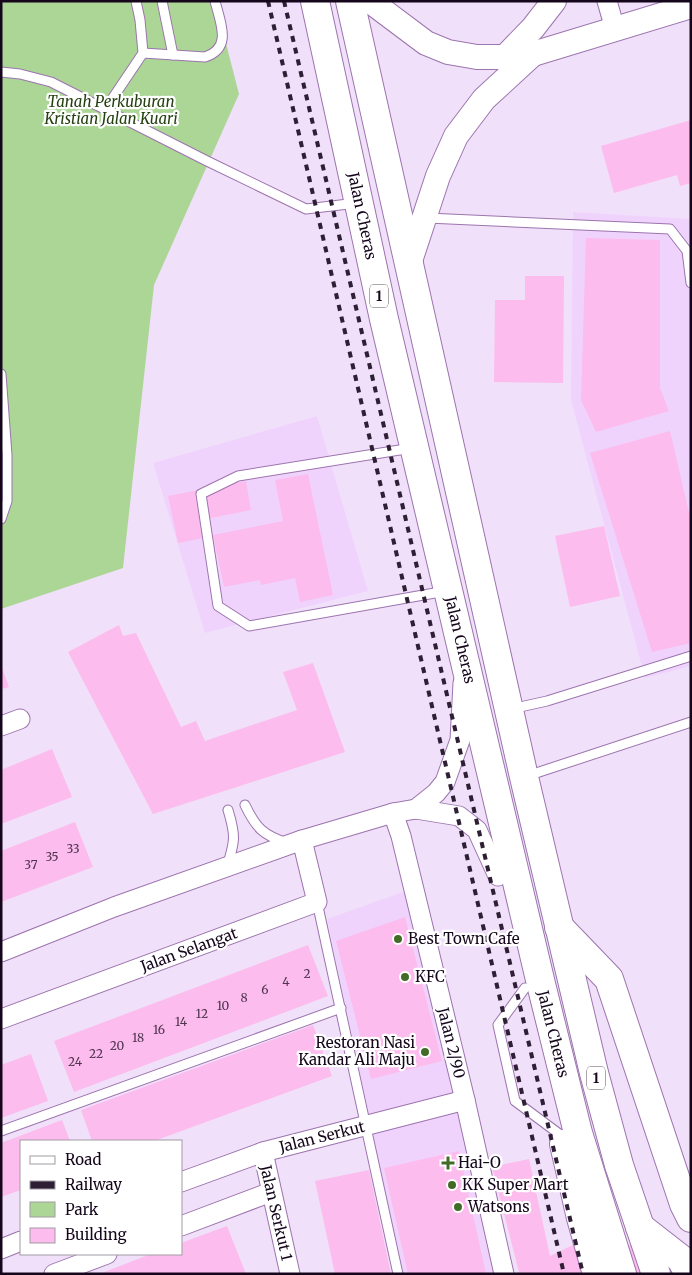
<svg xmlns="http://www.w3.org/2000/svg" width="692" height="1275" viewBox="0 0 692 1275" font-family="Merriweather,serif">
<style>
.built{fill:#f0d3fd}
.green{fill:#acd696}
.building{fill:#fcbced}
.lines{fill:none;stroke-linecap:round;stroke-linejoin:round}
.service-casing{stroke:#9c74ae;stroke-width:11}
.minor-casing{stroke:#9c74ae;stroke-width:21}
.tertiary-casing{stroke:#9c74ae;stroke-width:26}
.trunk-casing{stroke:#9c74ae;stroke-width:30}
.service{stroke:#fff;stroke-width:9}
.minor{stroke:#fff;stroke-width:19}
.tertiary{stroke:#fff;stroke-width:24}
.trunk{stroke:#fff;stroke-width:28}
.rail{stroke:#2e1f35;stroke-width:4;stroke-dasharray:6 6;stroke-linecap:butt}
.poi-dot{fill:#426b27;stroke:#fff;stroke-width:2}
.labels{text-anchor:middle;stroke-width:4.5;stroke-linejoin:round;paint-order:stroke}
.number-label{font-size:12px;fill:#4f3450}
.shield{fill:#fff;stroke:#5b5160;stroke-width:1}
.shield-label{font-size:14px;font-weight:bold;fill:#15061c}
.park-label{font-size:15px;font-style:italic;fill:#244011;stroke:#fff}
.street-label{font-size:15px;fill:#15061c;stroke:#fff}
.poi-label{font-size:15px;fill:#15061c;stroke:#fff;text-anchor:start}
</style>
<rect width="100%" height="100%" fill="#f1e0fa"/>
<!-- built -->
<g class="built">
<polygon points="573,212 691,219 691,666 645,678 571,400"/>
<polygon points="317,416 368,591 205,633 153,463"/>
<polygon points="406,891 467,1148 495,1274 403,1274 327,919"/>
</g>
<!-- green -->
<polygon class="green" points="1,1 215,1 239,94 154,285 123,568 1,609"/>
<!-- building -->
<g class="building">
<polygon points="691,120 691,183 680,186 677,175 614,193 601,146"/>
<polygon points="586,238 660,240 660,388 669,411 596,432 581,400"/>
<polygon points="525,276 564,276 563,383 494,382 495,300 525,300"/>
<polygon points="670,431 691,521 691,643 652,652 590,453"/>
<polygon points="308,474 333,595 300,602 295,578 261,585 260,580 224,587 213,535 283,521 275,480"/>
<polygon points="246,481 251,510 206,519 209,537 178,543 168,496"/>
<polygon points="604,526 620,596 570,607 555,536"/>
<polygon points="119,625 123,636 136,633 181,727 196,721 205,741 297,710 283,672 313,663 345,752 153,814 68,652"/>
<polygon points="1,665 9,687 1,689"/>
<polygon points="52,749 72,797 1,824 1,770"/>
<polygon points="75,822 93,867 1,902 1,851"/>
<polygon points="405,917 442,1061 371,1079 336,941"/>
<polygon points="308,945 328,996 74,1092 54,1041"/>
<polygon points="313,1025 332,1076 154,1141 92,1141 81,1110"/>
<polygon points="31,1054 48,1101 1,1118 1,1065"/>
<polygon points="62,1120 70,1141 21,1141 21,1190 1,1197 1,1143"/>
<polygon points="459,1151 486,1274 408,1274 384,1168"/>
<polygon points="529,1159 550,1256 573,1245 638,1245 646,1274 515,1274 519,1272 492,1167"/>
<polygon points="369,1170 391,1274 335,1274 315,1181"/>
<polygon points="227,1226 246,1274 99,1274 151,1254 181,1254 181,1243"/>
</g>
<g class="lines">
<!-- service casing -->
<g class="service-casing">
<g id="service">
<polyline points="162,1 173,55"/>
<path d="M143,53L205,57C233,48 220,22 215,1"/>
<polyline points="1,72 20,74 51,82 207,161 306,209 357,203"/>
<polyline points="106,108 143,53 140,20 136,1"/>
<polyline points="427,218 670,229 687,251 691,283"/>
<polyline points="1,374 7,455 7,501 1,519"/>
<polyline points="412,448 238,476 201,494 218,606 249,626 446,591"/>
<polyline points="511,709 547,701 691,656"/>
<polyline points="527,776 691,722"/>
<path d="M245,805C256,828 263,835 287,843"/>
<path d="M227,867C235,841 236,836 228,810"/>
<polyline points="317,902 398,1274"/>
<polyline points="525,988 498,1025 515,1101 562,1136"/>
<polyline points="1,1131 341,1008"/>
</g>
</g>
<!-- minor casing -->
<g class="minor-casing">
<g id="minor">
<polyline points="607,1 615,29"/>
<polyline points="1,726 20,719"/>
<polyline points="416,809 436,793 445,782 460,740 463,683"/>
<polyline points="393,813 401,836 465,1100 504,1274"/>
<polyline points="1,952 114,907 302,840 393,813 416,809 459,816 477,830 498,876"/>
<polyline points="1,1019 317,902 302,840"/>
<polyline points="263,1152 290,1274"/>
<polyline points="181,1182 263,1152 465,1100"/>
<polyline points="181,1226 271,1192"/>
<polyline points="1,1249 21,1241"/>
<polyline points="54,1274 107,1254"/>
</g>
</g>
<!-- tertiary casing -->
<g class="tertiary-casing">
<g id="tertiary">
<polyline points="370,1 426,43 448,52 477,57 505,57 533,54 691,6"/>
<polyline points="505,57 533,28 554,1"/>
<polyline points="409,264 438,176 456,136 484,99 533,54"/>
</g>
</g>
<!-- trunk casing -->
<g class="trunk-casing">
<g id="trunk">
<polyline points="315,1 384,319 541,984 578,1133 622,1274"/>
<polyline points="350,1 524,777 594,1073 619,1165 656,1274"/>
<polyline points="559,927 609,979 684,1204 691,1218"/>
<polyline points="564,1144 581,1218 597,1274"/>
<polyline points="640,1227 681,1259 689,1274"/>
</g>
</g>
<!-- service -->
<use href="#service" class="service"/>
<!-- minor -->
<use href="#minor" class="minor"/>
<!-- tertiary -->
<use href="#tertiary" class="tertiary"/>
<!-- trunk -->
<use href="#trunk" class="trunk"/>
<!-- rail -->
<g class="rail">
<polyline points="268,1 564,1274"/>
<polyline points="284,1 583,1274"/>
</g>
</g>
<!-- markers -->
<g class="poi-dot">
<circle cx="398" cy="939" r="5"/>
<circle cx="405" cy="977" r="5"/>
<circle cx="425" cy="1052" r="5"/>
<path d="M445.5 1155.5h5v5h5v5h-5v5h-5v-5h-5v-5h5z"/>
<circle cx="452" cy="1185" r="5"/>
<circle cx="458" cy="1207" r="5"/>
</g>
<g class="labels">
<!-- number labels -->
<g class="number-label">
<text x="73" y="853">33</text>
<text x="52" y="861">35</text>
<text x="31" y="869">37</text>
<text x="307" y="978">2</text>
<text x="286" y="986">4</text>
<text x="265" y="994">6</text>
<text x="244" y="1002">8</text>
<text x="223" y="1010">10</text>
<text x="202" y="1018">12</text>
<text x="181" y="1026">14</text>
<text x="159" y="1034">16</text>
<text x="138" y="1042">18</text>
<text x="117" y="1050">20</text>
<text x="96" y="1058">22</text>
<text x="75" y="1066">24</text>
</g>
<!-- shield labels -->
<g class="shield">
<rect x="370" y="284.5" width="18" height="23" rx="4"/>
<rect x="587" y="1066.5" width="18" height="23" rx="4"/>
</g>
<g class="shield-label">
<text x="379" y="301">1</text>
<text x="596" y="1083">1</text>
</g>
<!-- park labels -->
<g class="park-label">
<text x="111" y="107">Tanah Perkuburan<tspan x="111" dy="17">Kristian Jalan Kuari</tspan></text>
</g>
<!-- street labels -->
<g class="street-label">
<text transform="translate(362 216) rotate(78)" y="5">Jalan Cheras</text>
<text transform="translate(460 640) rotate(77)" y="5">Jalan Cheras</text>
<text transform="translate(189 950) rotate(-20)" y="5">Jalan Selangat</text>
<text transform="translate(553 1034) rotate(76)" y="5">Jalan Cheras</text>
<text transform="translate(451 1043) rotate(76)" y="5">Jalan 2/90</text>
<text transform="translate(322 1137) rotate(-14)" y="5">Jalan Serkut</text>
<text transform="translate(276 1213) rotate(77)" y="5">Jalan Serkut 1</text>
</g>
<!-- poi labels -->
<g class="poi-label">
<text x="408" y="944">Best Town Cafe</text>
<text x="415" y="982">KFC</text>
<text x="415" y="1048" text-anchor="end">Restoran Nasi<tspan x="415" dy="17">Kandar Ali Maju</tspan></text>
<text x="458" y="1168">Hai-O</text>
<text x="462" y="1190">KK Super Mart</text>
<text x="468" y="1212">Watsons</text>
</g>
</g>
<!-- border -->
<rect width="692" height="1275" fill="none" stroke="#15061c" stroke-width="5"/>
<!-- legend -->
<rect x="20" y="1140" width="162" height="115" fill="#ffffff" stroke="#a19ba4"/>
<rect x="30" y="1156" width="25" height="8" fill="#ffffff" stroke="#a19ba4"/>
<text x="65" y="1165" font-size="15" fill="#15061c">Road</text>
<rect x="30" y="1181" width="25" height="8" fill="#2e1f35" stroke="#a19ba4"/>
<text x="65" y="1190" font-size="15" fill="#15061c">Railway</text>
<rect x="30" y="1202" width="25" height="15" fill="#acd696" stroke="#a19ba4"/>
<text x="65" y="1215" font-size="15" fill="#15061c">Park</text>
<rect x="30" y="1228" width="25" height="15" fill="#fcbced" stroke="#a19ba4"/>
<text x="65" y="1240" font-size="15" fill="#15061c">Building</text>
</svg>
